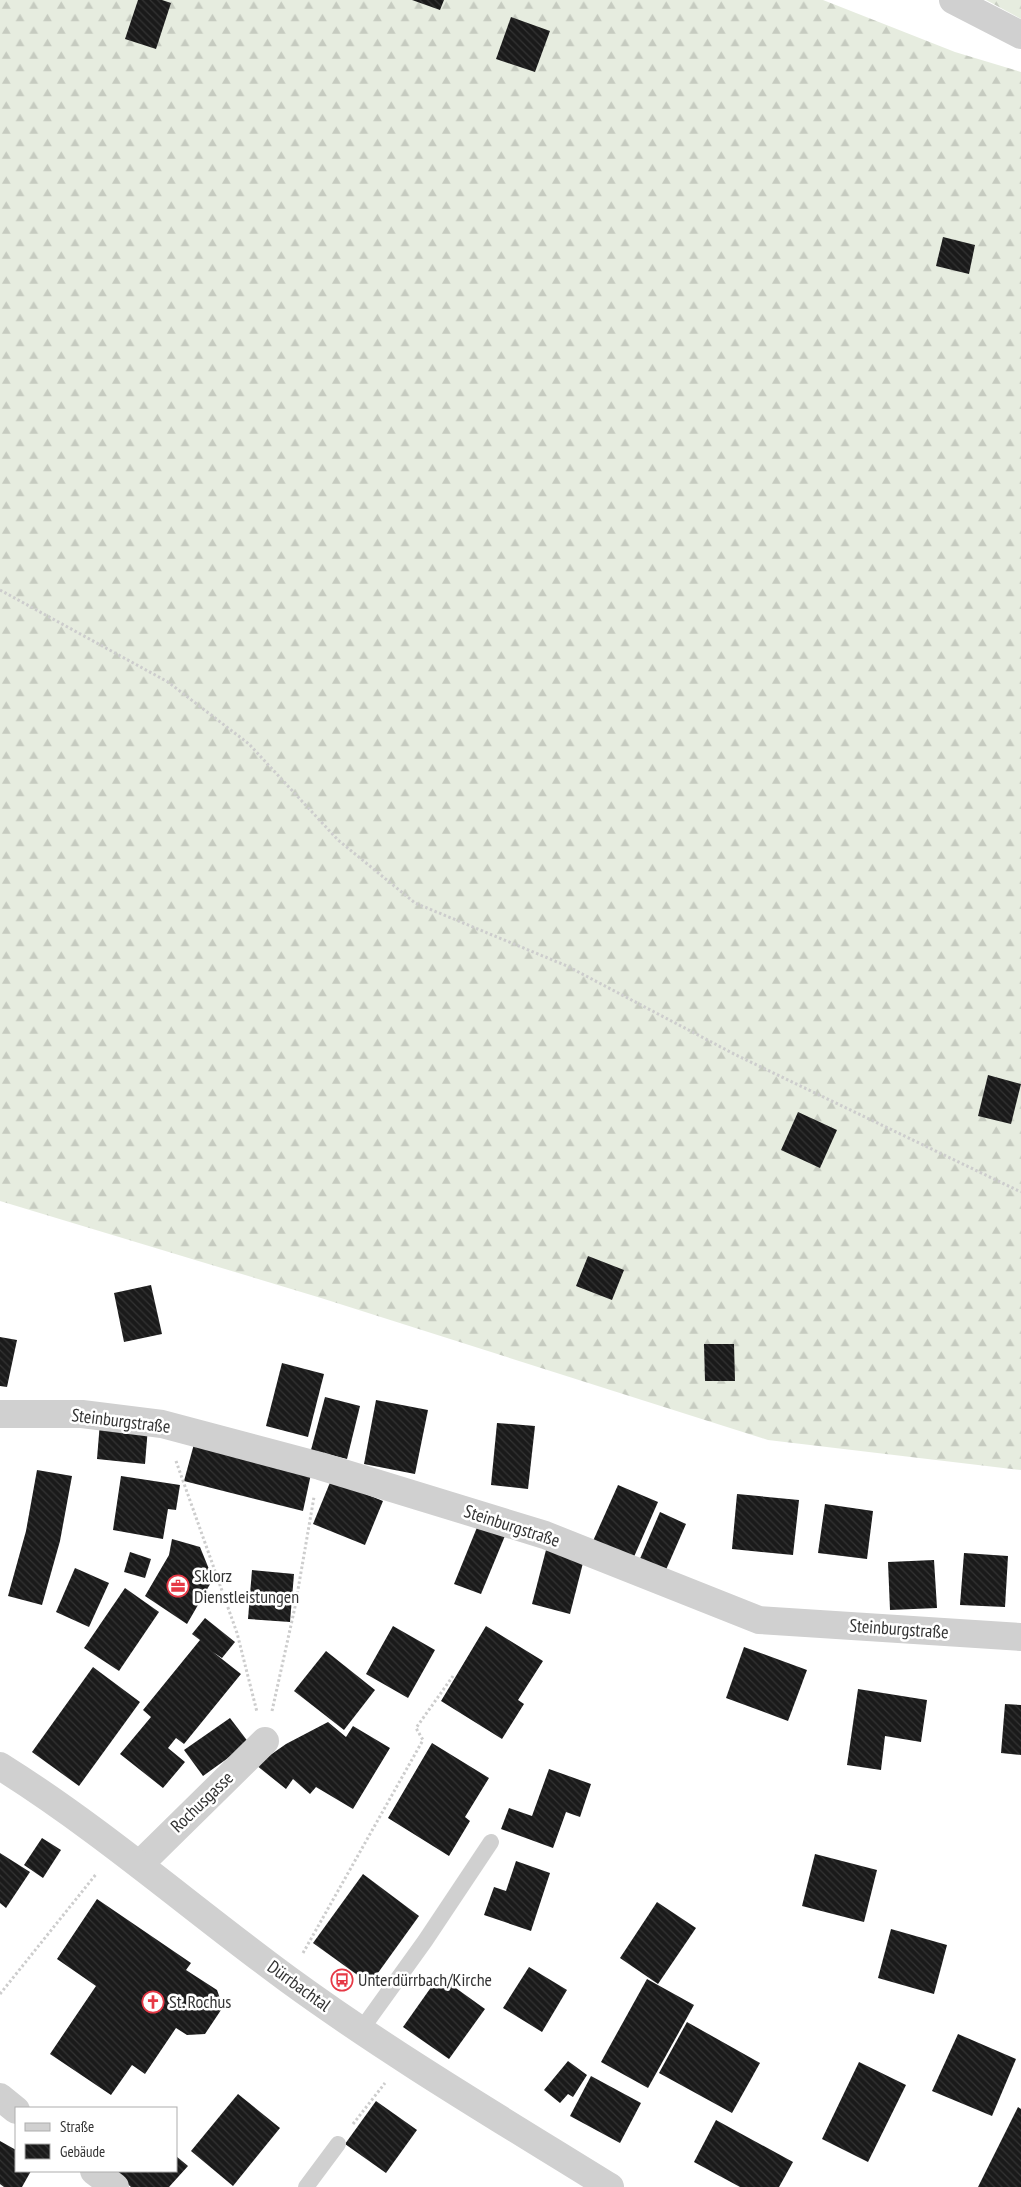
<svg xmlns="http://www.w3.org/2000/svg" width="1021" height="2187" viewBox="0 0 1021 2187" font-family="'PT Sans Narrow',sans-serif">
<style>
.forest{fill:url(#forest-firs)}
.building{fill:url(#building-back-hatch)}
.lines{fill:none;stroke-linecap:round;stroke-linejoin:round}
.path{stroke:#cdcdcd;stroke-width:3;stroke-dasharray:2.5 2.5;stroke-linecap:butt}
.service{stroke:#d0d0d0;stroke-width:16}
.minor{stroke:#d0d0d0;stroke-width:28}
.tertiary{stroke:#d0d0d0;stroke-width:28}
.labels{text-anchor:middle;stroke-width:5;stroke-linejoin:round;paint-order:stroke}
.street-label{font-size:18px;fill:#333;stroke:#fff}
.poi-label{font-size:18px;fill:#333;stroke:#fff;text-anchor:start}
</style>
<defs>
<pattern id="forest-firs" width="22" height="20" patternUnits="userSpaceOnUse" patternTransform="scale(1.25)"><rect width="22" height="20" fill="#e6ecdf"/><path d="M5 1l3.5 6h-7zM16 11l3.5 6h-7z" fill="#c6cbc0"/></pattern>
<pattern id="building-back-hatch" width="6" height="6" patternUnits="userSpaceOnUse" patternTransform="scale(1.25)"><rect width="6" height="6" fill="#1a1a1a"/><path d="M-1 5l2 2M0 0l6 6M5-1l2 2" fill="none" stroke="#333"/></pattern>
</defs>
<rect width="100%" height="100%" fill="#fff"/>
<!-- forest -->
<g class="forest">
<polygon points="0,0 823,0 955,52 1021,72 1021,1470 768,1440 321,1298 0,1201"/>
<polygon points="986,0 1021,0 1021,19"/>
</g>
<!-- building -->
<g class="building">
<polygon points="138,0 162,0 171,3 156,49 125,39"/>
<polygon points="412,0 444,0 440,10"/>
<polygon points="511,17 550,31 535,72 496,59"/>
<polygon points="943,237 975,245 969,274 936,266"/>
<polygon points="988,1075 1021,1084 1011,1124 978,1116"/>
<polygon points="798,1112 837,1130 820,1168 781,1150"/>
<polygon points="588,1256 624,1270 612,1300 576,1286"/>
<polygon points="151,1285 162,1334 124,1342 114,1293"/>
<polygon points="0,1337 17,1340 7,1387 0,1386"/>
<polygon points="704,1344 734,1344 735,1381 705,1381"/>
<polygon points="282,1363 324,1374 308,1437 266,1426"/>
<polygon points="325,1397 360,1406 347,1459 311,1450"/>
<polygon points="376,1400 428,1410 415,1474 364,1464"/>
<polygon points="100,1422 148,1427 145,1464 97,1459"/>
<polygon points="497,1423 535,1426 528,1489 491,1485"/>
<polygon points="194,1444 311,1474 303,1511 184,1481"/>
<polygon points="37,1470 72,1476 60,1541 42,1605 8,1596 26,1531"/>
<polygon points="121,1476 180,1485 176,1510 168,1509 163,1539 113,1530"/>
<polygon points="331,1480 383,1501 365,1545 313,1524"/>
<polygon points="618,1485 658,1502 633,1559 593,1541"/>
<polygon points="737,1494 799,1500 793,1555 732,1549"/>
<polygon points="825,1504 873,1511 867,1559 818,1553"/>
<polygon points="660,1512 686,1524 665,1572 639,1561"/>
<polygon points="480,1520 507,1531 481,1594 454,1584"/>
<polygon points="172,1539 200,1547 213,1579 187,1624 145,1596 169,1555"/>
<polygon points="546,1550 584,1559 570,1614 532,1604"/>
<polygon points="130,1552 151,1559 145,1578 124,1572"/>
<polygon points="964,1553 1008,1556 1005,1607 960,1605"/>
<polygon points="934,1560 937,1608 890,1610 888,1562"/>
<polygon points="75,1568 109,1583 89,1627 56,1612"/>
<polygon points="252,1570 294,1574 290,1622 248,1619"/>
<polygon points="125,1588 159,1612 119,1671 84,1648"/>
<polygon points="205,1618 235,1642 222,1658 213,1652 241,1674 184,1744 176,1738 168,1748 185,1762 163,1788 120,1754 151,1717 143,1710 200,1640 192,1634"/>
<polygon points="393,1626 435,1650 408,1698 366,1674"/>
<polygon points="486,1626 543,1661 518,1700 524,1704 502,1739 441,1701"/>
<polygon points="744,1647 807,1670 788,1721 726,1698"/>
<polygon points="326,1651 375,1690 344,1730 294,1691"/>
<polygon points="93,1667 140,1702 79,1786 32,1752"/>
<polygon points="858,1689 927,1700 921,1742 885,1736 881,1770 847,1765"/>
<polygon points="1005,1704 1021,1705 1021,1755 1001,1753"/>
<polygon points="230,1718 249,1743 203,1776 184,1750"/>
<polygon points="328,1722 346,1737 353,1726 390,1748 353,1809 316,1787 310,1794 293,1779 286,1789 256,1765 286,1744"/>
<polygon points="432,1743 489,1778 465,1817 470,1821 449,1856 388,1818"/>
<polygon points="549,1769 591,1784 580,1817 566,1812 553,1848 501,1829 509,1808 532,1816"/>
<polygon points="42,1838 61,1850 43,1878 24,1865"/>
<polygon points="0,1853 30,1872 6,1908 0,1903"/>
<polygon points="815,1854 877,1870 864,1922 802,1906"/>
<polygon points="516,1861 550,1873 531,1931 484,1915 494,1887 506,1891"/>
<polygon points="363,1874 419,1916 370,1984 313,1943"/>
<polygon points="97,1899 191,1963 186,1970 217,1990 223,2007 205,2034 187,2035 176,2028 145,2074 132,2065 111,2095 50,2054 96,1986 57,1959"/>
<polygon points="657,1902 696,1928 658,1984 620,1958"/>
<polygon points="891,1929 947,1945 934,1994 878,1978"/>
<polygon points="529,1967 567,1990 542,2032 503,2008"/>
<polygon points="439,1976 485,2009 449,2059 403,2027"/>
<polygon points="647,1979 694,2005 648,2088 601,2062"/>
<polygon points="687,2022 760,2063 732,2113 659,2073"/>
<polygon points="958,2034 1016,2059 992,2116 932,2091"/>
<polygon points="568,2061 587,2075 573,2097 568,2094 560,2103 544,2090"/>
<polygon points="859,2062 906,2085 868,2162 822,2139"/>
<polygon points="591,2076 641,2103 620,2143 570,2116"/>
<polygon points="238,2094 280,2128 233,2186 191,2151"/>
<polygon points="376,2101 417,2130 386,2173 345,2144"/>
<polygon points="1018,2107 1021,2109 1021,2187 978,2187"/>
<polygon points="716,2120 793,2162 779,2187 740,2187 694,2162"/>
<polygon points="0,2141 16,2150 16,2171 31,2171 22,2187 4,2187 0,2184"/>
<polygon points="176,2156 188,2166 169,2187 131,2187 113,2171 176,2171"/>
</g>
<g class="lines">
<!-- path -->
<g class="path">
<polyline points="0,590 168,682 249,744 338,840 415,903 567,966 736,1055 1021,1192"/>
<polyline points="176,1461 237,1633 257,1712"/>
<polyline points="272,1711 295,1607 314,1497"/>
<polyline points="303,1953 423,1740 416,1728 453,1676"/>
<polyline points="0,1994 97,1873"/>
<polyline points="353,2124 385,2083"/>
</g>
<!-- service -->
<g class="service">
<polyline points="361,2030 425,1941 491,1842"/>
<polyline points="306,2187 338,2144"/>
</g>
<!-- minor -->
<g class="minor">
<polyline points="953,0 1021,35"/>
<polyline points="0,1414 82,1414 162,1424 320,1466 545,1535 759,1620 1021,1637"/>
<polyline points="140,1864 265,1741"/>
<polyline points="0,2097 16,2110"/>
<polyline points="94,2171 115,2187"/>
</g>
<!-- tertiary -->
<path class="tertiary" d="M0,1766C102,1830 192,1909 289,1980C392,2055 502,2120 610,2187"/>
</g>
<!-- icons -->
<defs>
<g id="office-ring" transform="scale(1.125)"><circle r="9.5" fill="#fff" stroke="#e63946" stroke-width="1.5"/><path d="M-6-3h4V-5.5h4V-3h4V5H-6ZM-1-4.5V-3h2v-1.5ZM-6 0V1H6V0Z" fill="#e63946"/></g>
<g id="bus-ring" transform="scale(1.125)"><circle r="9.5" fill="#fff" stroke="#e63946" stroke-width="1.5"/><path d="M-5-6H5V4H4V6H2V4H-2V6H-4V4H-5ZM-3.5-4V0h7V-4ZM-3.5 1.2v1.5H-2V1.2ZM2 1.2v1.5H3.5V1.2Z" fill="#e63946"/></g>
<g id="church-ring" transform="scale(1.125)"><circle r="9.5" fill="#fff" stroke="#e63946" stroke-width="1.5"/><path d="M-1.2-6h2.4v3.5h3.3v2.4h-3.3V6h-2.4V-.1h-3.3v-2.4h3.3Z" fill="#e63946"/></g>
</defs>
<g fill-rule="evenodd">
<use href="#office-ring" x="178" y="1586"/>
<use href="#bus-ring" x="342" y="1980"/>
<use href="#church-ring" x="153" y="2002"/>
</g>
<g class="labels">
<!-- street labels -->
<g class="street-label">
<text transform="translate(121 1421) rotate(7)" y="6">Steinburgstraße</text>
<text transform="translate(512 1526) rotate(18)" y="6">Steinburgstraße</text>
<text transform="translate(899 1629) rotate(4)" y="6">Steinburgstraße</text>
<text transform="translate(202 1802) rotate(-44)" y="6">Rochusgasse</text>
<text transform="translate(299 1986) rotate(36)" y="6">Dürrbachtal</text>
</g>
<!-- poi labels -->
<g class="poi-label">
<text x="194" y="1582">Sklorz<tspan x="194" dy="21">Dienstleistungen</tspan></text>
<text x="358" y="1986">Unterdürrbach/Kirche</text>
<text x="169" y="2008">St. Rochus</text>
</g>
</g>
<!-- legend -->
<rect x="15" y="2107" width="162" height="65" fill="#ffffff" stroke="#adadad"/>
<rect x="25" y="2123" width="25" height="8" fill="#d0d0d0" stroke="#adadad"/>
<text x="60" y="2132" font-size="15" fill="#333333">Straße</text>
<rect x="25" y="2144" width="25" height="15" fill="url(#building-back-hatch)" stroke="#adadad"/>
<text x="60" y="2157" font-size="15" fill="#333333">Gebäude</text>
</svg>
